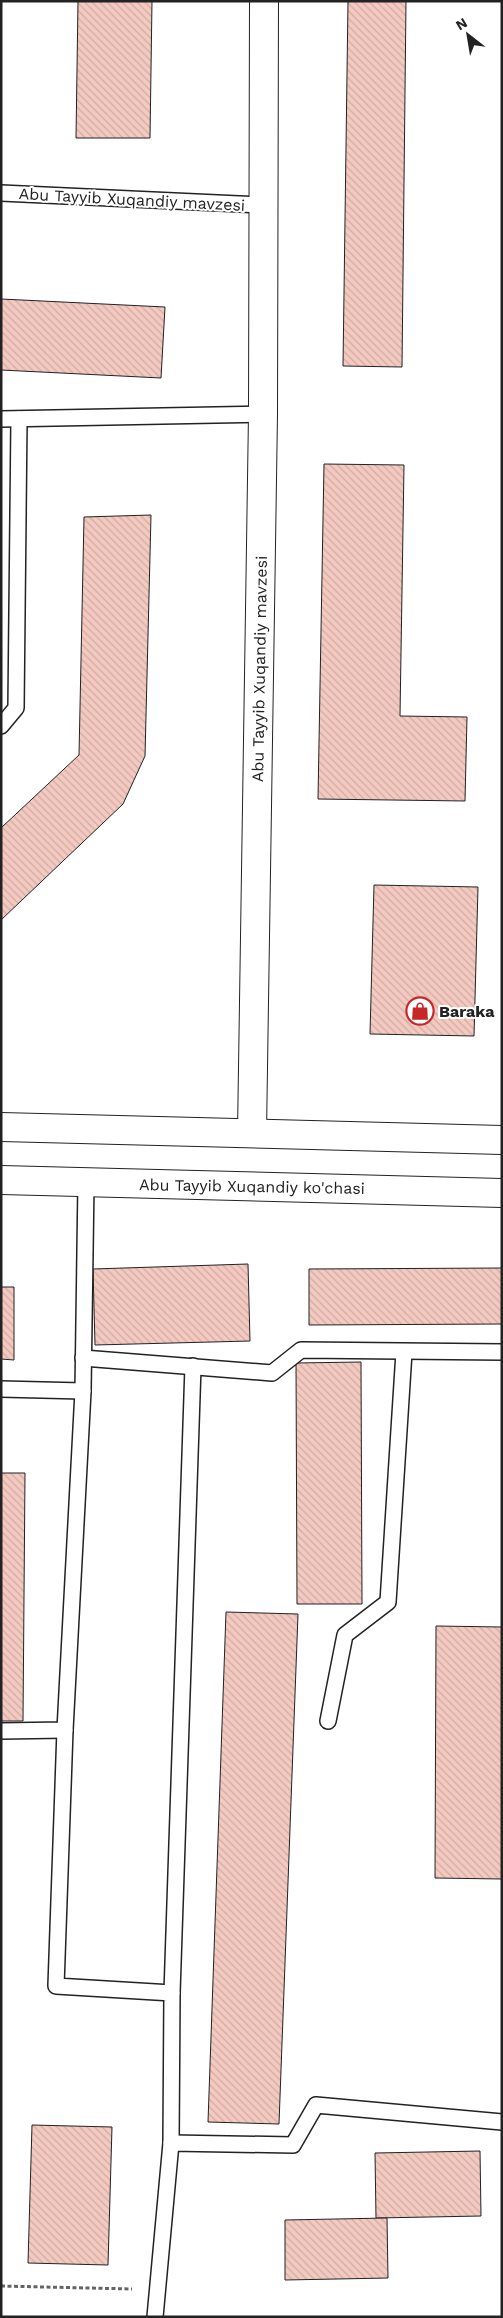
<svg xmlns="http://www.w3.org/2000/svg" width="503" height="2318" viewBox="0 0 503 2318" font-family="'Work Sans',sans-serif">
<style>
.building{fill:url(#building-back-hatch);stroke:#222}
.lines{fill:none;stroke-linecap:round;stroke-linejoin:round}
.service-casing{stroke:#222;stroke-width:18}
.tertiary-casing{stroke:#222;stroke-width:30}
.secondary-casing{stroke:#222;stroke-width:30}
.path{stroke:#646464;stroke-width:3;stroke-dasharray:4 2.5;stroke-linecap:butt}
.service{stroke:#fff;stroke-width:15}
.tertiary{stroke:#fff;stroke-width:28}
.secondary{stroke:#fff;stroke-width:28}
.labels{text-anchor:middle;stroke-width:4;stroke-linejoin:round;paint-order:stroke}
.street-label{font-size:16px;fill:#222;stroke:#fff}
.poi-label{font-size:16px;font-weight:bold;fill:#222;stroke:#fff;text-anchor:start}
</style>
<defs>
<pattern id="building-back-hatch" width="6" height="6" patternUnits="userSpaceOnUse" patternTransform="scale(1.25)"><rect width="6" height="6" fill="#f3c9c0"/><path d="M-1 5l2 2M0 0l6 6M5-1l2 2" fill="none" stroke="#d0aca5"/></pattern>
</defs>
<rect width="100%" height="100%" fill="#fff"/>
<!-- building -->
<g class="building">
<polygon points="78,1 152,1 150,138 76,138"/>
<polygon points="348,1 406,1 402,367 343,366"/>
<polygon points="1,299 165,307 161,378 1,370"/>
<polygon points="324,464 404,465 400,716 467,717 465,801 318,799"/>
<polygon points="151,515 145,756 123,804 1,920 1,828 79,755 84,517"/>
<polygon points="374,885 478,887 474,1036 370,1034"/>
<polygon points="248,1264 250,1341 95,1345 93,1269"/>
<polygon points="502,1268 502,1324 309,1325 309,1269"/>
<polygon points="1,1287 14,1287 14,1360 1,1359"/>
<polygon points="361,1362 362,1604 297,1604 296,1363"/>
<polygon points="1,1473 25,1473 23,1721 1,1721"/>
<polygon points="226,1612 298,1614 279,2124 208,2122"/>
<polygon points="436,1626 502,1627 502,1879 435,1878"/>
<polygon points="32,2125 112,2127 108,2265 28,2263"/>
<polygon points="480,2151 481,2216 376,2218 375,2153"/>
<polygon points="387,2218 388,2278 285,2280 285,2220"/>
</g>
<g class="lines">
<!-- service casing -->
<g class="service-casing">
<g id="service">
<polyline points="1,193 263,205"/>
<polyline points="1,419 263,414"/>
<polyline points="1,726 16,708 19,419"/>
<polyline points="83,1358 272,1373 301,1350 502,1352"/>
<polyline points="1,1389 83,1391"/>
<polyline points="328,1721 345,1635 388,1602 404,1352"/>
<polyline points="65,1730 56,1986 172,1993 171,2143"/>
<polyline points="1,1731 65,1730 83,1391 86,1182"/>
<polyline points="172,1993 193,1366"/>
<polyline points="155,2317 171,2143 293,2145 316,2105 502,2122"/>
</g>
</g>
<!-- tertiary casing -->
<g class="tertiary-casing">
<polyline id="tertiary" points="252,1133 263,414 264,1"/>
</g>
<!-- secondary casing -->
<g class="secondary-casing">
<g id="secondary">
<polyline points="1,1127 502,1140"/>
<polyline points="1,1180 502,1193"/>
</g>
</g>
<!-- path -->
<polyline class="path" points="1,2286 132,2289"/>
<!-- service -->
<use href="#service" class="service"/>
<!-- tertiary -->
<use href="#tertiary" class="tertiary"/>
<!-- secondary -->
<use href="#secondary" class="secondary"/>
</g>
<!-- icons -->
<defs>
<g id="shop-ring" transform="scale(1.4375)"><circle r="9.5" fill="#fff" stroke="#c62828" stroke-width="1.5"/><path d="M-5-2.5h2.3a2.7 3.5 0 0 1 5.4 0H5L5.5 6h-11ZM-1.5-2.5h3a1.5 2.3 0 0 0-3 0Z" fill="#c62828"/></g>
</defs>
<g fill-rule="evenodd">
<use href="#shop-ring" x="420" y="1011"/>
</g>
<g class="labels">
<!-- street labels -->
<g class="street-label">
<text transform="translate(132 199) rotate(3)" y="6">Abu Tayyib Xuqandiy mavzesi</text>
<text transform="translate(259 669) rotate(-89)" y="6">Abu Tayyib Xuqandiy mavzesi</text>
<text transform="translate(252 1186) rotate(1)" y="6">Abu Tayyib Xuqandiy ko'chasi</text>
</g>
<!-- poi labels -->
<g class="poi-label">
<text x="439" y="1017">Baraka</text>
</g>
</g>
<!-- border -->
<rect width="503" height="2318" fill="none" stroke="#222222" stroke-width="5"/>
<!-- north arrow -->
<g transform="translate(468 35) rotate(329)" stroke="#ffffff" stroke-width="4" paint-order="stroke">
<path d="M0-4L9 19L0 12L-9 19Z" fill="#222222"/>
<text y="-8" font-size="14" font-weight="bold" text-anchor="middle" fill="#222222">N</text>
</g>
</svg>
